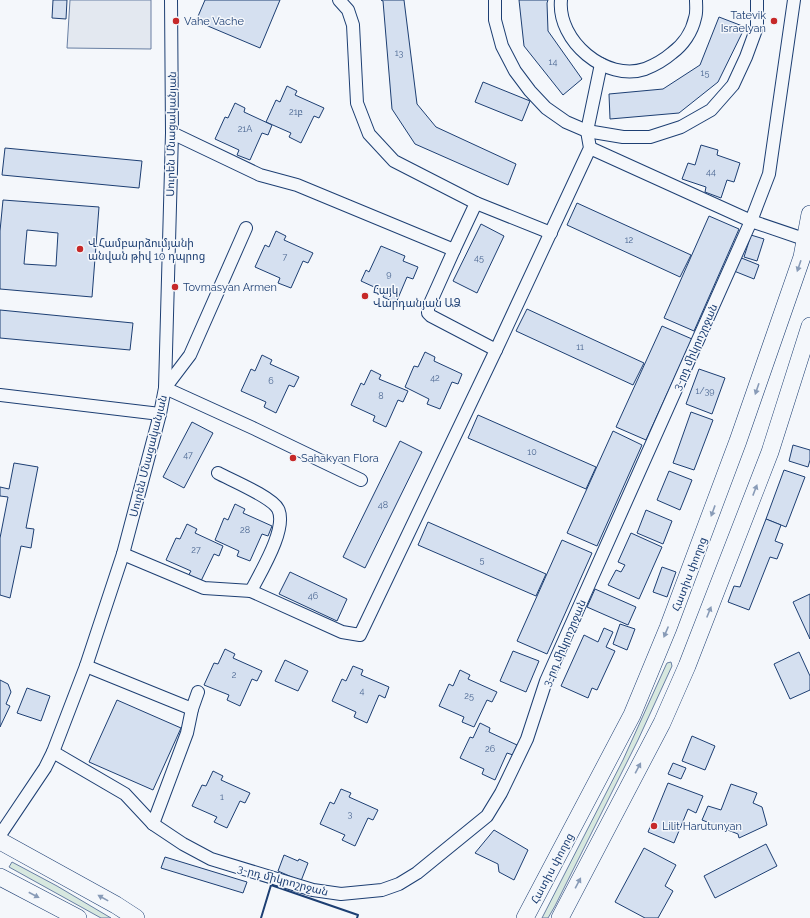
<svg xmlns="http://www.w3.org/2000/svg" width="810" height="918" viewBox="0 0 810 918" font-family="Raleway,'Noto Sans Armenian',sans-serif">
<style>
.green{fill:#d7e8df;stroke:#687fa3}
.parking{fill:#e3e8f0;stroke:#687fa3}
.building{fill:#d5e0f0;stroke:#1d3f73;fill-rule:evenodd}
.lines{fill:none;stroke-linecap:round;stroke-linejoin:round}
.minor-casing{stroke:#1d3f73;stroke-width:14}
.secondary-casing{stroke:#1d3f73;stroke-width:18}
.minor{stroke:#f4f7fb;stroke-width:12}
.secondary{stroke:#f4f7fb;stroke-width:17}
.wall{stroke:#1d3f73;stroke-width:2}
.oneway{fill:#889bb7}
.poi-dot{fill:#c62828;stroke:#f4f7fb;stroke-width:1.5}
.labels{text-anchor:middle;stroke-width:3;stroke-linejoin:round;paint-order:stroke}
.number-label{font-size:9px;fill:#4b6792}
.poi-label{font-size:11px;fill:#1d3f73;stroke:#f4f7fb;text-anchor:start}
.street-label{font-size:11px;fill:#1d3f73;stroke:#f4f7fb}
</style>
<rect width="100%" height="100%" fill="#f4f7fb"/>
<!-- green -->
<g class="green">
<polygon points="671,662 672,666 638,740 555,906 548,918 542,918 623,760 666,665 667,663"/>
<polygon points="12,862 57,886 111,918 101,918 9,867"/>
</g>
<!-- parking -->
<polygon class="parking" points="70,0 151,0 151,49 67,48"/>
<!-- building -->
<g class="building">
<polygon points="53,0 67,0 66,19 52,18"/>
<polygon points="205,0 280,0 260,48 196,21"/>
<polygon points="381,0 404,0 417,104 436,127 516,164 508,185 415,144 392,109 383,1"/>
<polygon points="519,0 548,0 547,3 548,31 582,79 563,95 524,46"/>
<polygon points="719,17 745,27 718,82 679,113 610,119 609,94 663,89 700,65"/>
<polygon points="483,82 530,101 522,121 475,102"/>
<polygon points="287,86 297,91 295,95 324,108 319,118 314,116 301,143 289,137 291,133 266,122 276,100 280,102"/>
<polygon points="235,103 245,108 244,112 272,125 268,135 262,133 250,160 237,155 239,150 215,139 225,117 228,118"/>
<polygon points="701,145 718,150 717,155 740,163 734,182 727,180 721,198 705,192 706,187 682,179 688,163 695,165"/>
<polygon points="5,148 142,161 139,188 2,175"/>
<path d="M3,200L99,207L92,297L0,289V231ZM27,230L58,233L56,266L24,264Z"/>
<polygon points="577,203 691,255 680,277 567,225"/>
<polygon points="709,216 739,229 694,331 664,318"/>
<polygon points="481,224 504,236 477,293 453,281"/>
<polygon points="276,231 286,236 284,240 313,253 308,263 303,261 291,288 278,283 280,278 255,267 265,245 269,247"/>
<polygon points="751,235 764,239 757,261 744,257"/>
<polygon points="381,246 405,256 403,261 418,267 413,279 407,277 396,303 383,297 385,292 361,281 366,270 369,272"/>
<polygon points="739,257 759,265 754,279 734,271"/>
<polygon points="527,309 644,363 633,385 516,331"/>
<polygon points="0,310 133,323 130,350 0,338"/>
<polygon points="662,326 692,339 646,440 616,427"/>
<polygon points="425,352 435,357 434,361 462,374 458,384 452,382 440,409 427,404 429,399 405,387 414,366 418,367"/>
<polygon points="262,355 272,360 270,364 299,377 294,387 289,385 276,413 264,407 266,402 241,391 251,369 255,371"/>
<polygon points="699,369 725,378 712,414 686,404"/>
<polygon points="371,370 381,375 379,379 408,391 403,402 398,400 386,427 373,421 375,416 351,405 361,383 364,385"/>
<polygon points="691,412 713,420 694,470 673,463"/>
<polygon points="478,415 596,467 586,489 468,438"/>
<polygon points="192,422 213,433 184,488 163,477"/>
<polygon points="613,431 642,445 597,546 567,533"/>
<polygon points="400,441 422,452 365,568 343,557"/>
<polygon points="793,445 810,450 810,460 808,467 789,461"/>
<polygon points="14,463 38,467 26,528 34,529 31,548 21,546 10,598 0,595 0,538 8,497 0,496 0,487 9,489"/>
<polygon points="784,470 805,477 786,527 766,519"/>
<polygon points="669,471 692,480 680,510 657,500"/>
<polygon points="235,504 245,509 243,513 272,526 268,536 262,534 250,561 237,556 239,551 215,540 224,518 228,520"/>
<polygon points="646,510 672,521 663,544 637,533"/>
<polygon points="766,519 781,525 775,541 783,544 777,559 770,557 749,610 728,602 734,586 740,587"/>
<polygon points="428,522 546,574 536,596 418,545"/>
<polygon points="187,524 197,529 195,533 223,546 219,556 214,554 201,581 188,576 191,571 166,560 176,538 180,539"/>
<polygon points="631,533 662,547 639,599 608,585 616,570 621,572 625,565 618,562"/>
<polygon points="562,540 592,553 547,654 517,641"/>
<polygon points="662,567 676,572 667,597 653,592"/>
<polygon points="290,572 347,599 337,621 279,594"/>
<polygon points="595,589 636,607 628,625 587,607"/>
<polygon points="810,594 810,639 793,602"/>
<polygon points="620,624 635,629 627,650 613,644"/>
<polygon points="604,628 613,632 606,647 615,651 597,690 592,688 588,698 561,686 584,635 598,642"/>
<polygon points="225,649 235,654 233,658 262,671 257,681 252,679 240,706 227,700 229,695 204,685 214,663 218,664"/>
<polygon points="513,651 539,661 526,692 500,681"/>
<polygon points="799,652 810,676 810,690 790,699 774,664"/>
<polygon points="285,660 308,671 298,691 275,681"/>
<polygon points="353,666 363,670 361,675 389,687 385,698 379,695 367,723 354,717 356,712 332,701 342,679 346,681"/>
<polygon points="460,670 470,675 468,679 497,692 492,702 487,700 474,727 462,722 464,717 439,706 449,684 453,686"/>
<polygon points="0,680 8,684 11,692 6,704 10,706 0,727"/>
<polygon points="27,688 50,696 41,721 17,713"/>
<polygon points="117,700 181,728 153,790 89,762"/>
<polygon points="480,723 490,728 489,732 517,745 513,755 507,753 495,780 482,774 484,769 460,758 470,737 473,738"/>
<polygon points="692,736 715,746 705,770 682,761"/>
<polygon points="673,763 686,768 681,779 668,774"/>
<polygon points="213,771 223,776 221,780 250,793 245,803 240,801 227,828 214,822 217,817 192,806 202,785 206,786"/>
<polygon points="668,783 703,796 696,813 688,809 674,843 648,832"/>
<polygon points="731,784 757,793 753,803 762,807 767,825 739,838 738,834 702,820 708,806 721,810"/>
<polygon points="341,789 351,793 349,797 378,810 373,820 368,818 355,846 342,840 345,835 320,824 330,802 334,804"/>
<polygon points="494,830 528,850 514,880 499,872 498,864 475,853"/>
<polygon points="766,844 777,866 715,898 704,876"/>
<polygon points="644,848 676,865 665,886 673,891 658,918 645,918 615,902"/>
<polygon points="284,855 298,861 299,859 308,863 301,881 278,871"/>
<polygon points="165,857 247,882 243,893 161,868"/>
</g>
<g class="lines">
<!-- minor casing -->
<g class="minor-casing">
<g id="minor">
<polyline points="339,0 348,10 353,25 357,103 369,134 394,161 476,203 551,233"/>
<polyline points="495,0 495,20 502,46 515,71 530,91 546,108 566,122 587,131 623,137 650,137 681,127 711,110 733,85 746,57 757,27 757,0"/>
<path d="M561,0C557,41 606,82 645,69C655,65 664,60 672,53C683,45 692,32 695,18C697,13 696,6 696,0"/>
<polyline points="172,133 260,175 297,185 454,250 476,203"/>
<polyline points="590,148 751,221 810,241"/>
<polyline points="246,228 190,355 165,388 255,429 361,480"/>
<polyline points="454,250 428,308 428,313 431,316 496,350"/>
<polyline points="0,395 160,414"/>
<path d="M123,554L204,588L251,591C260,573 288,528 278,509C272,497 231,480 218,473"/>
<polyline points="251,591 342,632 360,635 496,350 590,148 587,131 601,64"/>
<polyline points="86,666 192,709"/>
<polyline points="53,752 125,794 153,824 183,844 211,859 313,890 341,894 382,890 399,884 417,873 487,816 501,793 527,739 546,681 751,221 769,174 794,0"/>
<polyline points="153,824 187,733 192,709 198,692"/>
<polyline points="0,835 45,768 53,752 86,666 123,554 160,414 165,388 172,133 171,0"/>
</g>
</g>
<!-- secondary casing -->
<g class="secondary-casing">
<g id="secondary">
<polyline points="0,841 116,905 136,918"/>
<polyline points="0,877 78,918"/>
<polyline points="525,918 632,715 668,628 738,441 802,257 810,214"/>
<polyline points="560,918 662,723 687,666 770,452 810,326"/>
</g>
</g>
<!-- minor -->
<use href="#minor" class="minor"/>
<!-- secondary -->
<use href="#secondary" class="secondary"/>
<!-- wall -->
<polyline class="wall" points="261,918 271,885 358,915 357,918"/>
</g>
<!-- one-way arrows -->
<defs><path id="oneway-solid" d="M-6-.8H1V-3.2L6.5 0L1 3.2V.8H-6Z"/></defs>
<g class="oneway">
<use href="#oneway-solid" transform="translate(799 266) rotate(109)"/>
<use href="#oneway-solid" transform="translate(757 389) rotate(109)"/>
<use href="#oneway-solid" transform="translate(755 490) rotate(-69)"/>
<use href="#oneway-solid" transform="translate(713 511) rotate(110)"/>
<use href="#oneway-solid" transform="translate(709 612) rotate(-68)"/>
<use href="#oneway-solid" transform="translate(666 632) rotate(113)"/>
<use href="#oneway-solid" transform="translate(638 768) rotate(-62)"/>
<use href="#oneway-solid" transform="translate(578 883) rotate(-62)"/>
<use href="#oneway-solid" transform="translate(34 895) rotate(28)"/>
<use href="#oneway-solid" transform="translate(103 898) rotate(-151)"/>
</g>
<!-- markers -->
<g class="poi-dot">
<circle cx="176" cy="21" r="4"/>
<circle cx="774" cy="21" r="4"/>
<circle cx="80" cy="249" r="4"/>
<circle cx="175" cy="287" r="4"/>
<circle cx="365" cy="296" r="4"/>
<circle cx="293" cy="458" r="4"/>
<circle cx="654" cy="826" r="4"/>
</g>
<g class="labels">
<!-- number labels -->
<g class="number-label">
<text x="399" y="56">13</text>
<text x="553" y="65">14</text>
<text x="705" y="76">15</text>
<text x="296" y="115">21բ</text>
<text x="245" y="132">21A</text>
<text x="711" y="175">44</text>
<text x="629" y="243">12</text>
<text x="285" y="260">7</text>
<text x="479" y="261">45</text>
<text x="389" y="277">9</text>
<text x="580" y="350">11</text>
<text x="435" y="381">42</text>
<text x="271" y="384">6</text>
<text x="705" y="394">1/39</text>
<text x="381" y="399">8</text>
<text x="532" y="455">10</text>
<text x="188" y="458">47</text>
<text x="383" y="508">48</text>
<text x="245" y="533">28</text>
<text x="196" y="553">27</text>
<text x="482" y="563">5</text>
<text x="313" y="599">46</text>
<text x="234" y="678">2</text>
<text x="362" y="694">4</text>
<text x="469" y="699">25</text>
<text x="490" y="752">26</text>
<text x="222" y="800">1</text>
<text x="350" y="817">3</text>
</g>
<!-- poi labels -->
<g class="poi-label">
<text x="766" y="19" text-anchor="end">Tatevik<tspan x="766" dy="13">Israelyan</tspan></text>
<text x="184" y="25">Vahe Vache</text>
<text x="88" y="247">Վ.Համբարձումյանի<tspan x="88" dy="13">անվան թիվ 10 դպրոց</tspan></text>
<text x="183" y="291">Tovmasyan Armen</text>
<text x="373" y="294">Հայկ<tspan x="373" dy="13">Վարդանյան ԱՁ</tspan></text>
<text x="301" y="462">Sahakyan Flora</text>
<text x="662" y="830">Lilit Harutunyan</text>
</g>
<!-- street labels -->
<g class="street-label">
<text transform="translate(171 134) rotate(-89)" y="4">Սուրեն Մնացականյան</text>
<text transform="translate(695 347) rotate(-66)" y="4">3-րդ միկրոշրջան</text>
<text transform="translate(148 456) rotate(-76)" y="4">Սուրեն Մնացականյան</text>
<text transform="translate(689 574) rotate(-69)" y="4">Հատիս փողոց</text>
<text transform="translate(564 643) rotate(-67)" y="4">3-րդ միկրոշրջան</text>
<text transform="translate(552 868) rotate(-62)" y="4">Հատիս փողոց</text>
<text transform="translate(283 880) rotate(15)" y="4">3-րդ միկրոշրջան</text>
</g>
</g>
</svg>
